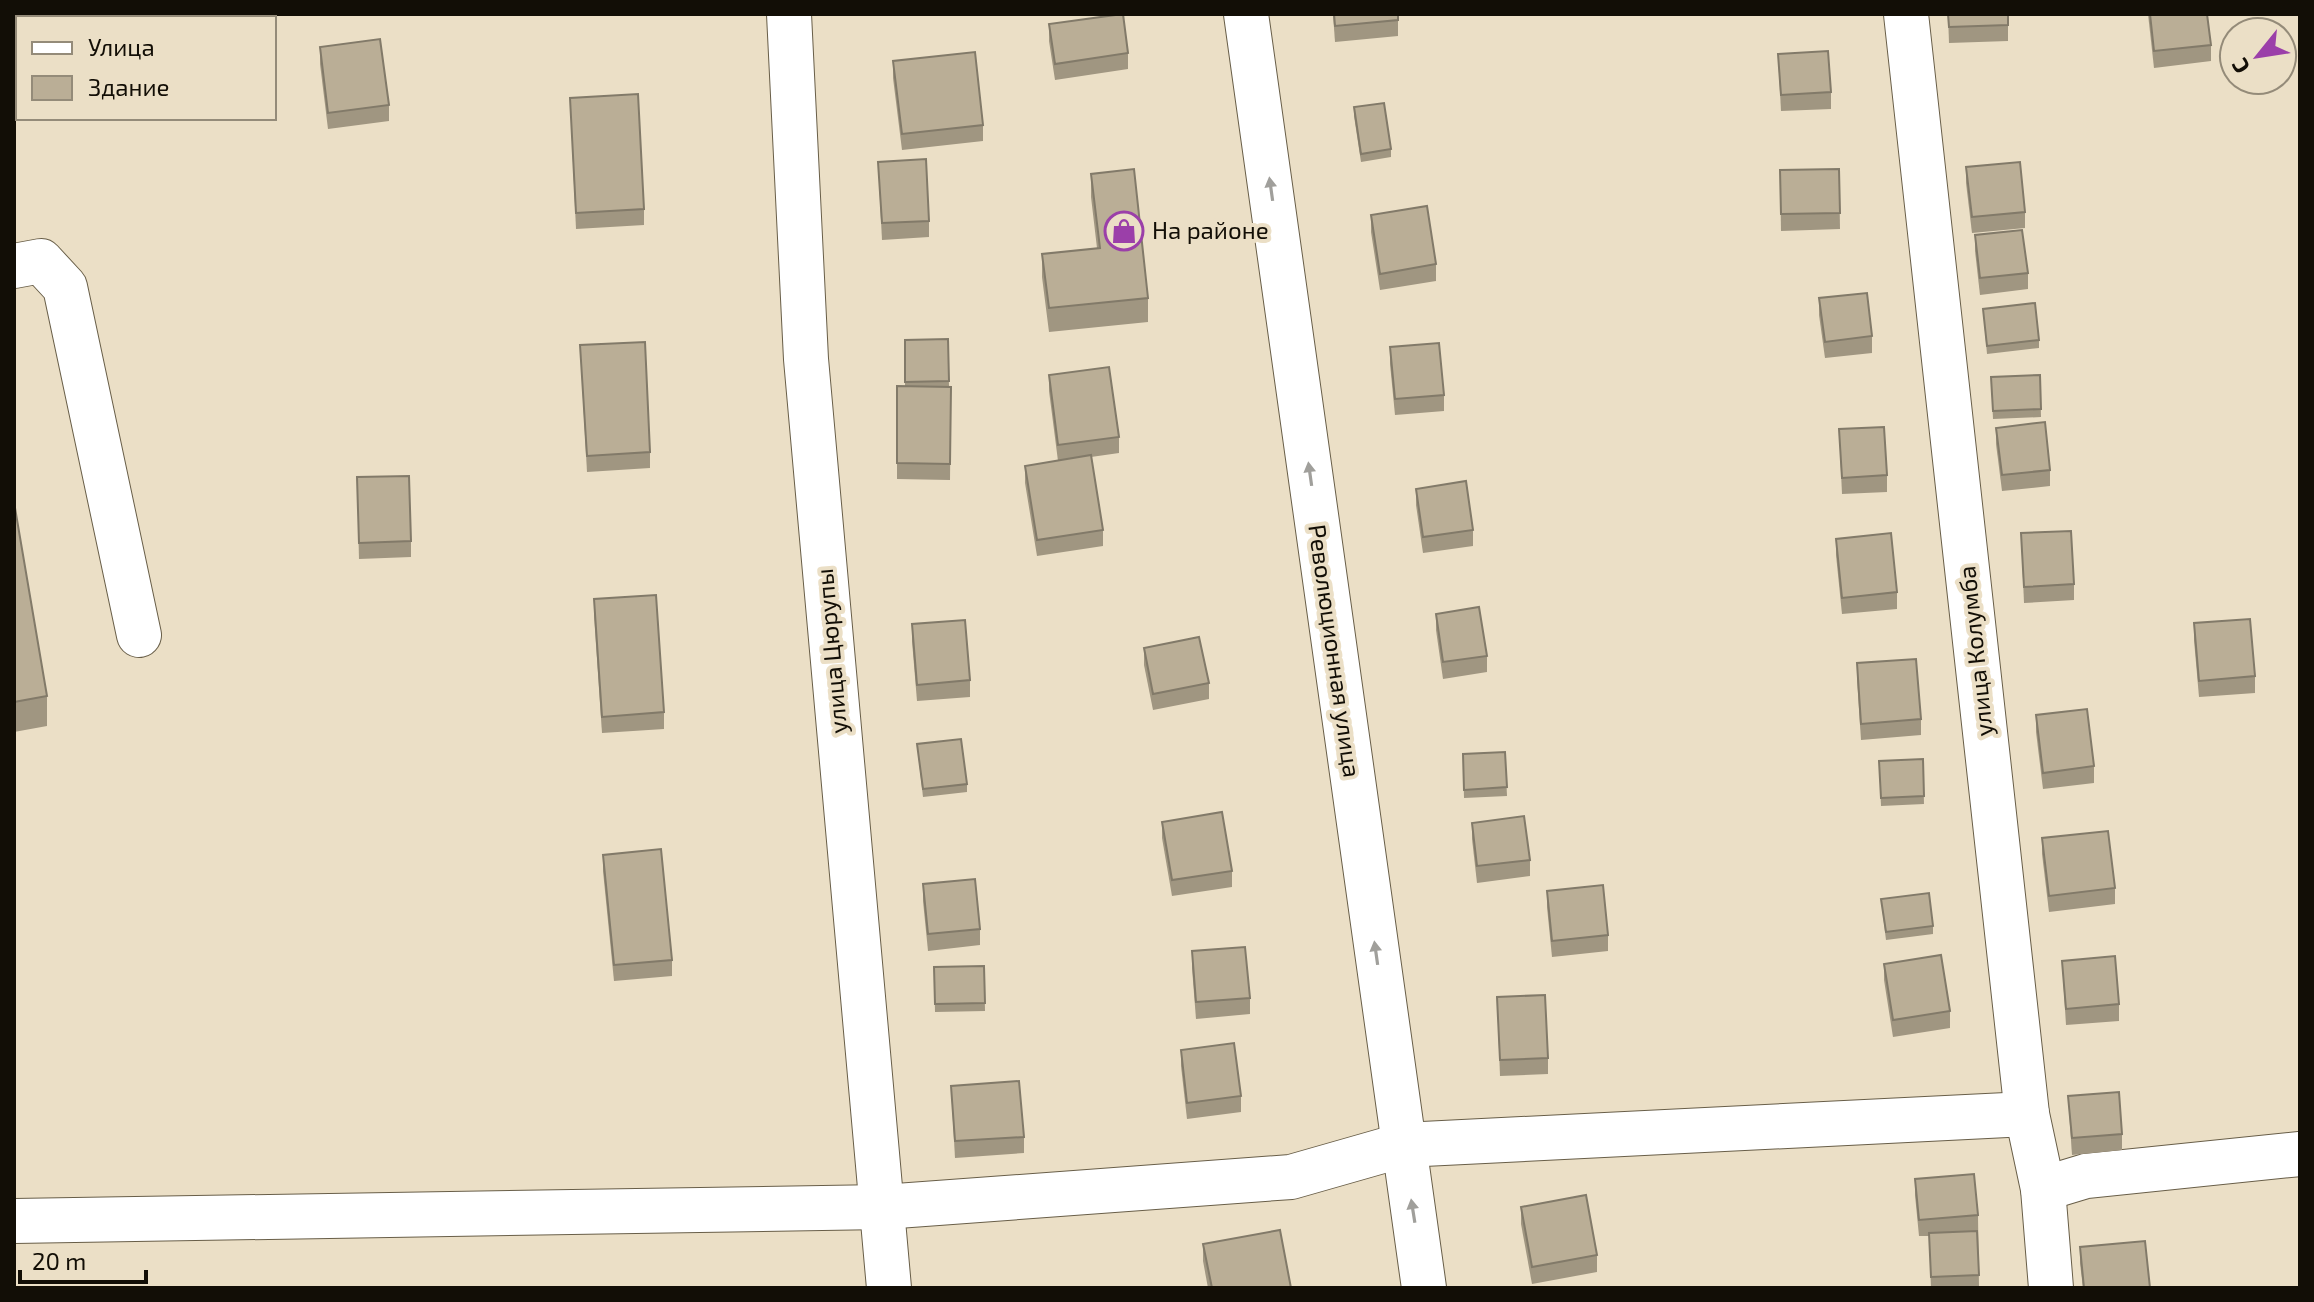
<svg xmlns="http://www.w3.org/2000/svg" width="2314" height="1302" viewBox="0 0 2314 1302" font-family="'Exo 2',sans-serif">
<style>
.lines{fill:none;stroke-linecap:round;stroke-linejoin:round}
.minor-casing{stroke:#685e48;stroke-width:46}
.major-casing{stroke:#685e48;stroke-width:46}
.minor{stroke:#fff;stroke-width:44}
.major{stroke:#fff;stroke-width:44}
.wall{fill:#a09681}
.building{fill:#baae96;stroke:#827a69;stroke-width:2}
.oneway{fill:#a09f9b}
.labels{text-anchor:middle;stroke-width:8;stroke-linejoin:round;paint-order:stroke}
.poi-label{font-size:24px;fill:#120e06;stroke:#ebdfc6;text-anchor:start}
.street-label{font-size:24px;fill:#120e06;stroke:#ebdfc6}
</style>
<rect width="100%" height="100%" fill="#ebdfc6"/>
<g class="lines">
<!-- minor casing -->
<g class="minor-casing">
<g id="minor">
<polyline points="789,14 806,359 889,1288"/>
<polyline points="1906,14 2027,1114 2043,1189 2051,1288"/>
<polyline points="14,266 41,261 65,287 139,635"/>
<polyline points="2043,1189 2086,1176 2300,1154"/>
<polyline points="14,1221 883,1207 1291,1177 1403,1145 2027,1114"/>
</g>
</g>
<!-- major casing -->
<g class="major-casing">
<polyline id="major" points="1246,14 1424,1288"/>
</g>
<!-- minor -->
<use href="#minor" class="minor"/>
<!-- major -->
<use href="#major" class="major"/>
</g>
<!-- wall -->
<g class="wall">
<polygon points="1333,14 1398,14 1398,36 1335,42"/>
<polygon points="1948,14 2008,14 2008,41 1949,43"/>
<polygon points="2148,14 2207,14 2211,45 2211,61 2154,68"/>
<polygon points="1049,24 1128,53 1128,69 1055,80 1049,41"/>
<polygon points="320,47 389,105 389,121 328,129 320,64"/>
<polygon points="1778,54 1831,92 1831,109 1781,111"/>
<polygon points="893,61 983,125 983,141 902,150 893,78"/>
<polygon points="570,98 644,209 644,225 576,229"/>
<polygon points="1354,107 1391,149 1391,157 1361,162 1354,116"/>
<polygon points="878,162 929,221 929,237 882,240"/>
<polygon points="1966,167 2025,212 2025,228 1972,233 1966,183"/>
<polygon points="1839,169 1840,229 1781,231 1780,170"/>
<polygon points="1091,174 1148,298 1148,322 1049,332 1042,277 1042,254 1097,248 1091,197"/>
<polygon points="1371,215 1436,264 1436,281 1380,290 1371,232"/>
<polygon points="1975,235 2028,273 2028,289 1980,295 1975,251"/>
<polygon points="1819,298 1872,336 1872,353 1825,358 1819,315"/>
<polygon points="1983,309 2039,340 2039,348 1987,354"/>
<polygon points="948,339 949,387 951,387 950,480 897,479 897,386 905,386 905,340"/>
<polygon points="580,345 650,452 650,468 587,472"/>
<polygon points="1390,347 1444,395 1444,411 1395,415 1390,364"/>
<polygon points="1049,375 1119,437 1119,453 1091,457 1103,530 1103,546 1037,556 1025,483 1025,466 1058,461 1049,391"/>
<polygon points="2040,375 2041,417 1993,419 1991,377"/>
<polygon points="1996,428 2050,470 2050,486 2002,491 1996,444"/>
<polygon points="1839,429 1887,475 1887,492 1842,494"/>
<polygon points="357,477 411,541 411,557 359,559"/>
<polygon points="1416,489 1473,530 1473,546 1423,553 1416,505"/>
<polygon points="14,502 47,696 47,726 14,732"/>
<polygon points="2021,533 2074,584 2074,600 2024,603"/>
<polygon points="1836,539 1897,592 1897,609 1842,614 1836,555"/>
<polygon points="594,599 664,712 664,729 602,733 594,615"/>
<polygon points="1436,614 1487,656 1487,672 1443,679 1436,630"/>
<polygon points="2194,623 2255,676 2255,693 2199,697 2194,640"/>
<polygon points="912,624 970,680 970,697 917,701 912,641"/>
<polygon points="1144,648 1209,683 1209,699 1153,710 1144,665"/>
<polygon points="1857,663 1921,719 1921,735 1861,740 1857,679"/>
<polygon points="2036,715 2094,766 2094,783 2043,789 2036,732"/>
<polygon points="917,744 967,784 967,792 923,797"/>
<polygon points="1505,752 1507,796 1464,798 1463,754"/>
<polygon points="1923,759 1924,804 1881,806 1879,761"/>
<polygon points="1162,822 1232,871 1232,887 1172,896 1162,838"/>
<polygon points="1472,823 1530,860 1530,876 1477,883 1472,839"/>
<polygon points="2042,838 2115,888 2115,904 2049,912 2042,854"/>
<polygon points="603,855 672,960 672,976 614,981 603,871"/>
<polygon points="923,884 980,929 980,945 928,951 923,901"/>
<polygon points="1547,891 1608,935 1608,951 1552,957 1547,907"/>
<polygon points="1881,899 1933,926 1933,934 1886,940"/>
<polygon points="1192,951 1250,998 1250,1014 1196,1019 1192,968"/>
<polygon points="2062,961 2119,1004 2119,1021 2066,1025"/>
<polygon points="1884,964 1950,1011 1950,1028 1893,1037 1884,980"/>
<polygon points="984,966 985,1011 935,1012 934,967"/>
<polygon points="1497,997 1548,1058 1548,1074 1500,1076"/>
<polygon points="1181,1050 1241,1096 1241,1112 1187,1119 1181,1066"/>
<polygon points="951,1086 1024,1137 1024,1153 955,1158"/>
<polygon points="2068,1096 2122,1134 2122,1150 2072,1155"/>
<polygon points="1915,1179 1978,1215 1979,1288 1931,1288 1929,1236 1919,1236 1915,1195"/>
<polygon points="1521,1207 1597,1255 1597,1272 1532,1284 1521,1224"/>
<polygon points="1203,1244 1291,1288 1208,1288 1203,1261"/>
<polygon points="2080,1247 2150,1288 2083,1288 2080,1263"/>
</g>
<!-- building -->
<g class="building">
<polygon points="1123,14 1128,53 1055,64 1049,24"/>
<polygon points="1334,14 1398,14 1398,20 1335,26"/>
<polygon points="1948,14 2008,14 2008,25 1949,27"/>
<polygon points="2150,14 2207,14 2211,45 2154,51"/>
<polygon points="380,39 389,105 328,113 320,47"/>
<polygon points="1828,51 1831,92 1781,95 1778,54"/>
<polygon points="975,52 983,125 902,134 893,61"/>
<polygon points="638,94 644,209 576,213 570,98"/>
<polygon points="1384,103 1391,149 1361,154 1354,107"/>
<polygon points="926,159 929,221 882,223 878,162"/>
<polygon points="2020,162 2025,212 1972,217 1966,167"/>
<polygon points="1134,169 1148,298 1049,308 1042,254 1100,248 1091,174"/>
<polygon points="1839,169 1840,213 1781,214 1780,170"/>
<polygon points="1427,206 1436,264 1380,274 1371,215"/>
<polygon points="2022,230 2028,273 1980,278 1975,235"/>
<polygon points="1867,293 1872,336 1825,342 1819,298"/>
<polygon points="2035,303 2039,340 1987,346 1983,309"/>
<polygon points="948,339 949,381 905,382 905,340"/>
<polygon points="645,342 650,452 587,456 580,345"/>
<polygon points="1439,343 1444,395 1395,399 1390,347"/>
<polygon points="1109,367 1119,437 1058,445 1049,375"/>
<polygon points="2040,375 2041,409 1993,411 1991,377"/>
<polygon points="897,386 951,387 950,464 897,463"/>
<polygon points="2045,422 2050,470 2002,475 1996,428"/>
<polygon points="1884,427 1887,475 1842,478 1839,429"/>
<polygon points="1091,455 1103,530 1037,540 1025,466"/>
<polygon points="409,476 411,541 359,543 357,477"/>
<polygon points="1466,481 1473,530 1423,537 1416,489"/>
<polygon points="14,502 47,696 14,702"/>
<polygon points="2071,531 2074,584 2024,587 2021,533"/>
<polygon points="1891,533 1897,592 1842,598 1836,539"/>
<polygon points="656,595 664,712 602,717 594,599"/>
<polygon points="1479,607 1487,656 1443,662 1436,614"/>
<polygon points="2250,619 2255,676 2199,681 2194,623"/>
<polygon points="965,620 970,680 917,685 912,624"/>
<polygon points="1199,637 1209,683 1153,694 1144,648"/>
<polygon points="1916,659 1921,719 1861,724 1857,663"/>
<polygon points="2087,709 2094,766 2043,773 2036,715"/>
<polygon points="961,739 967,784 923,789 917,744"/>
<polygon points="1505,752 1507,787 1464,790 1463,754"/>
<polygon points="1923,759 1924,796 1881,798 1879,761"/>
<polygon points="1222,812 1232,871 1172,880 1162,822"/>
<polygon points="1524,816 1530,860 1477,866 1472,823"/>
<polygon points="2108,831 2115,888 2049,896 2042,838"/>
<polygon points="661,849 672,960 614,965 603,855"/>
<polygon points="975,879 980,929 928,934 923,884"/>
<polygon points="1603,885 1608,935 1552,941 1547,891"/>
<polygon points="1929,893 1933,926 1886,932 1881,899"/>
<polygon points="1245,947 1250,998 1196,1002 1192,951"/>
<polygon points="1941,955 1950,1011 1893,1020 1884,964"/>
<polygon points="2115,956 2119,1004 2066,1009 2062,961"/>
<polygon points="984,966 985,1003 935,1004 934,967"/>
<polygon points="1545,995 1548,1058 1500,1060 1497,997"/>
<polygon points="1234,1043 1241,1096 1187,1103 1181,1050"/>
<polygon points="1019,1081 1024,1137 955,1141 951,1086"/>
<polygon points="2119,1092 2122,1134 2072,1138 2068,1096"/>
<polygon points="1974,1174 1978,1215 1919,1220 1915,1179"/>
<polygon points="1586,1195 1597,1255 1532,1267 1521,1207"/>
<polygon points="1280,1230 1291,1288 1212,1288 1203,1244"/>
<polygon points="1977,1231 1979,1275 1931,1277 1929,1233"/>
<polygon points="2145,1241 2150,1288 2084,1288 2080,1247"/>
</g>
<!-- one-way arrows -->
<defs><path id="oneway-solid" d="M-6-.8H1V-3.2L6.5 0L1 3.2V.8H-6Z" transform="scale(2)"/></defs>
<g class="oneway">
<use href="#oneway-solid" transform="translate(1271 189) rotate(-98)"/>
<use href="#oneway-solid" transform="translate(1310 474) rotate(-98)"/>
<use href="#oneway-solid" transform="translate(1376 953) rotate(-98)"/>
<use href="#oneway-solid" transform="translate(1413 1211) rotate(-99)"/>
</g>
<!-- icons -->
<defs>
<g id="shop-ring" transform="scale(2)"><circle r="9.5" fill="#ebdfc6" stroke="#9b3fa9" stroke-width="1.5"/><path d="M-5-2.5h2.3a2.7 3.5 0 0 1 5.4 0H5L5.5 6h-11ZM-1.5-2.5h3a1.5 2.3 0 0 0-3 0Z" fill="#9b3fa9"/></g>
</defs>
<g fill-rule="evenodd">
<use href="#shop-ring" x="1124" y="231"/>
</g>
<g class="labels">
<!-- poi labels -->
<g class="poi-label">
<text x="1152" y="239">На районе</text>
</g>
<!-- street labels -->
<g class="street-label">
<text transform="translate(832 651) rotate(-95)" y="8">улица Цюрупы</text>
<text transform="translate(1334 651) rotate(82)" y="8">Революционная улица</text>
<text transform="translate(1976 651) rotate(-96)" y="8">улица Колумба</text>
</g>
</g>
<!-- border -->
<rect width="2314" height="1302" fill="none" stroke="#120e06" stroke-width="32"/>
<!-- legend -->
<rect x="16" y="16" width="260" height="104" fill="#ebdfc6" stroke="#948b79" stroke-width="2"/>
<rect x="32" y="42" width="40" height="12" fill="#ffffff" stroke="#948b79" stroke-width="2"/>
<text x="88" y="56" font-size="24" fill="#120e06">Улица</text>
<rect x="32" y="76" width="40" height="24" fill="#baae96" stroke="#948b79" stroke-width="2"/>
<text x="88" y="96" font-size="24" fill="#120e06">Здание</text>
<!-- north arrow -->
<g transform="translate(2258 56) rotate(240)"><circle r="38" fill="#ebdfc6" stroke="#948b79" stroke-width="2"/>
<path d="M0-6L14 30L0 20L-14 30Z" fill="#9b3fa9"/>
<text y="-12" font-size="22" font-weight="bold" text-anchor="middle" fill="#120e06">С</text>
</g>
<!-- scale -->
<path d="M20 1270v12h126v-12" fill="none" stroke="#120e06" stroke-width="4"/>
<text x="32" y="1270" font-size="24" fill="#120e06" stroke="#ebdfc6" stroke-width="6" paint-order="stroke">20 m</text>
</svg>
